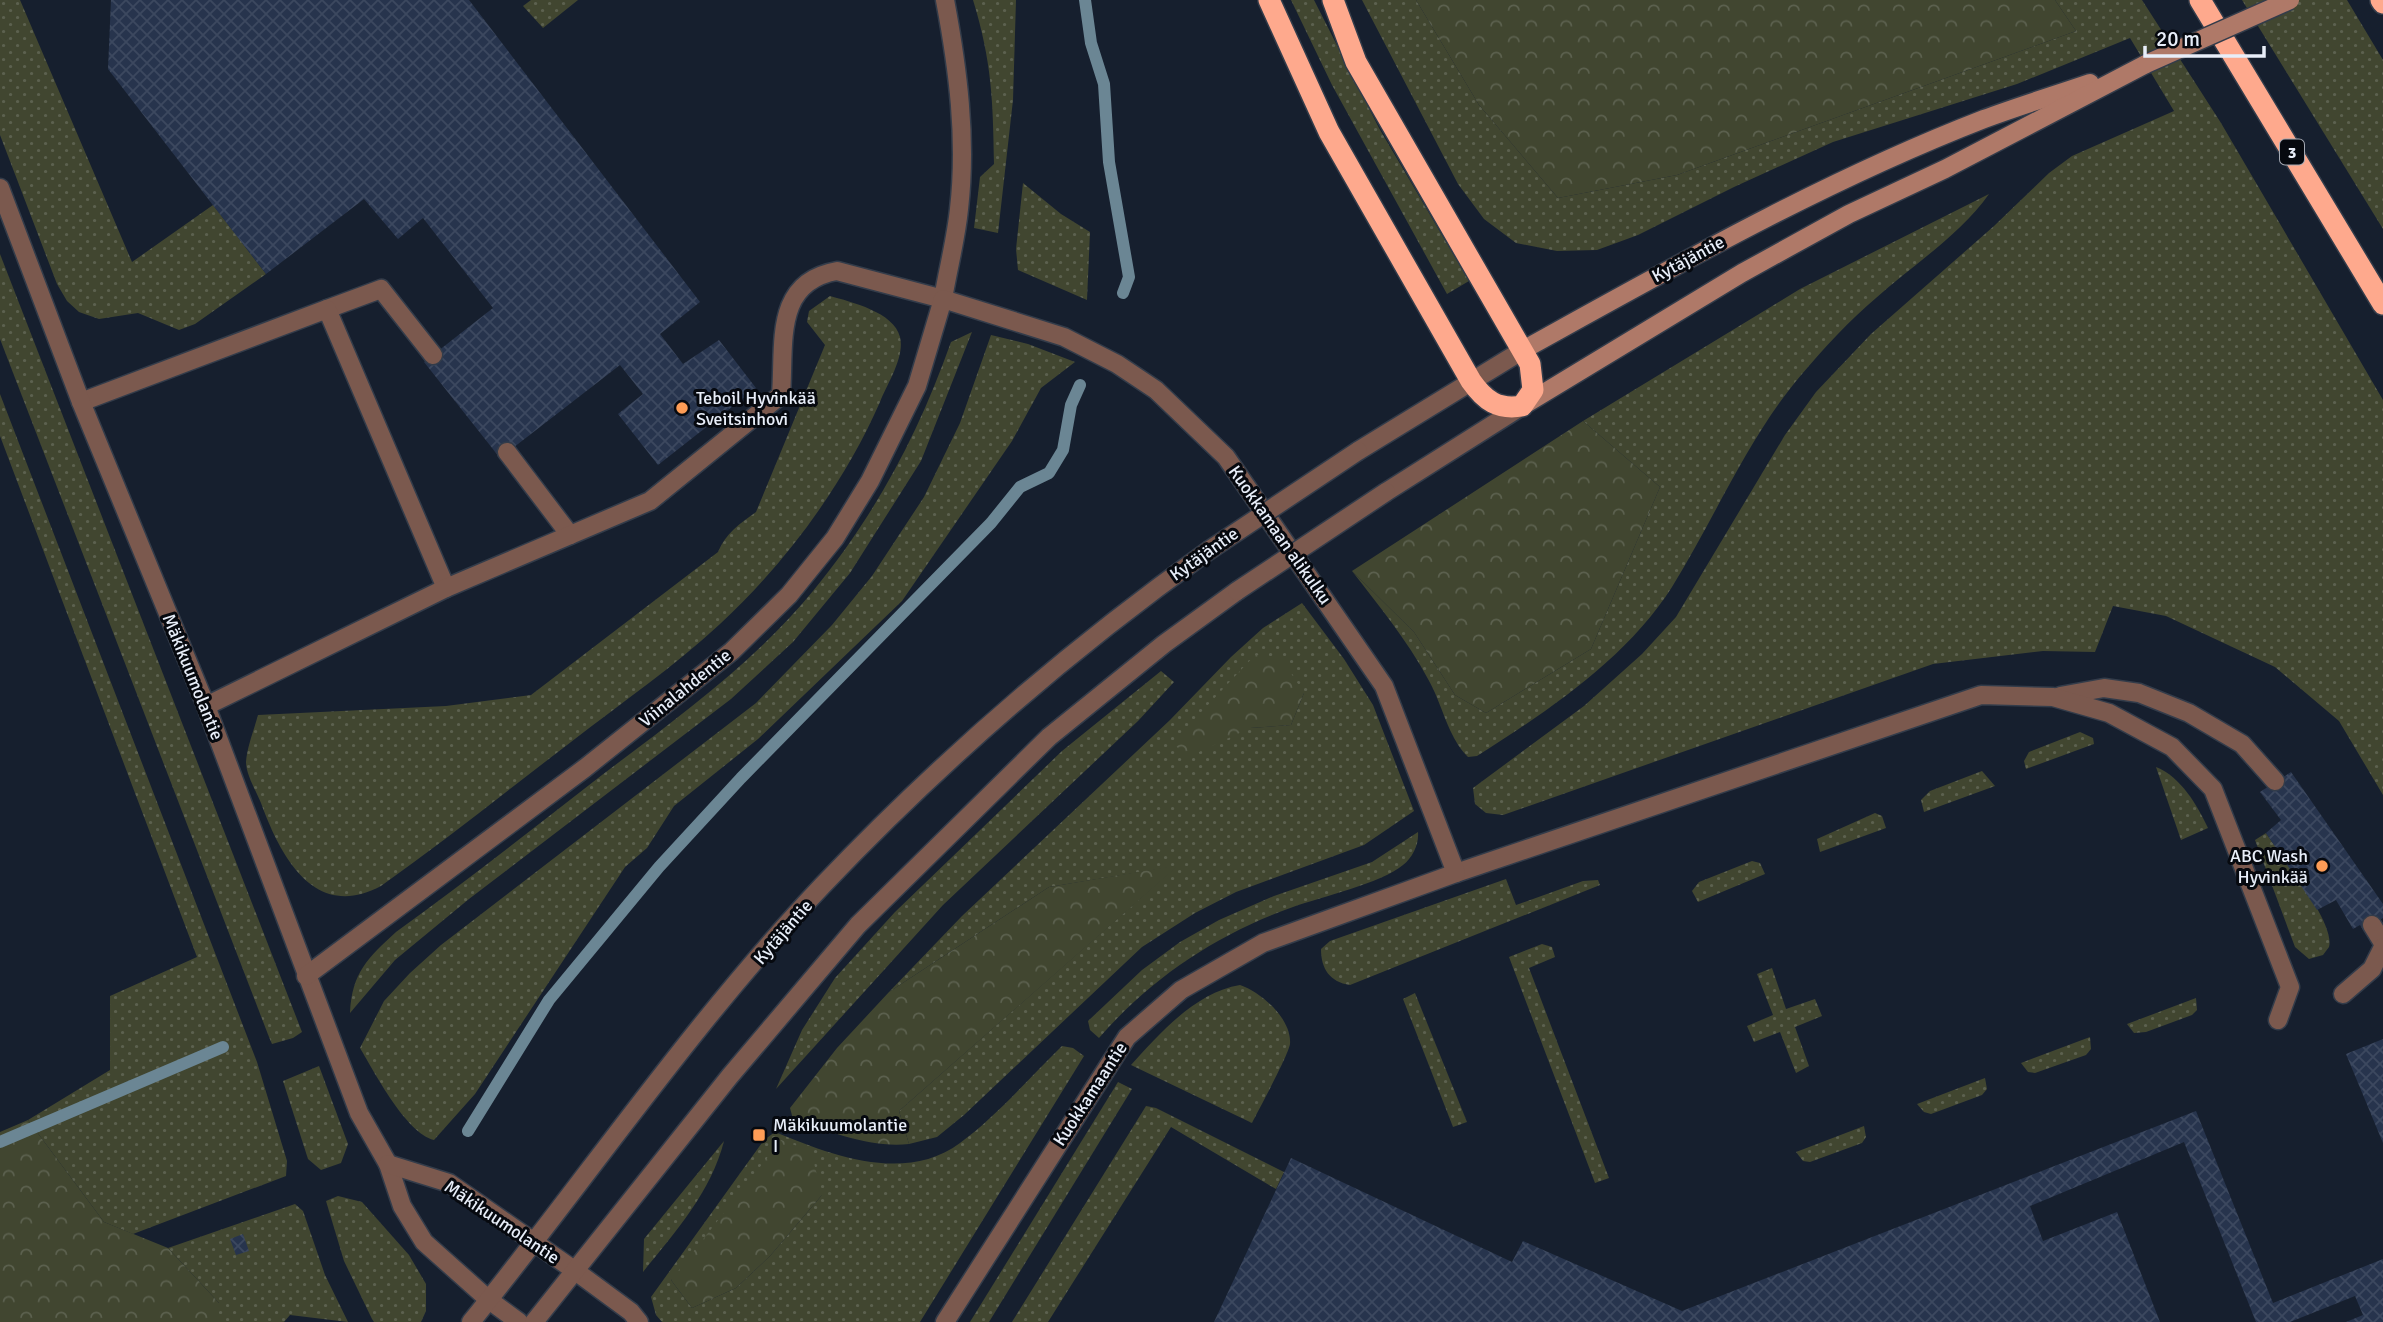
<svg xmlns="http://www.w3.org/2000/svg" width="2383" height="1322" viewBox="0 0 2383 1322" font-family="Signika,sans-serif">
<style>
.green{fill:url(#green-dots);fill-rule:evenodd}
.forest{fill:url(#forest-crowns)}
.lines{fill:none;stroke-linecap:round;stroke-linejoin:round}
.stream{stroke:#6b8694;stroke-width:12}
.building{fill:url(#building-cross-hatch)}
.service-casing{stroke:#333c4a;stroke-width:21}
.minor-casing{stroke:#333c4a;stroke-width:21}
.tertiary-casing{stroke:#333c4a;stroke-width:21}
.secondary-casing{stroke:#333c4a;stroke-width:21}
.motorway-casing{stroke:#333c4a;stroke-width:24}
.service{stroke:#7b594e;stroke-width:18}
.minor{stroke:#7b594e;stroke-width:18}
.tertiary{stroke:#7b594e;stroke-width:18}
.secondary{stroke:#af7968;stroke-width:18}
.motorway{stroke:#fea98d;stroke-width:21}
.tertiary-bridge-casing{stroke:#333c4a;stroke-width:21;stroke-linecap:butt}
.secondary-bridge-casing{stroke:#333c4a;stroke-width:21;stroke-linecap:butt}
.tertiary-bridge{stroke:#7b594e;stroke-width:18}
.secondary-bridge{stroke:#af7968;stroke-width:18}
.poi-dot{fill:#fd9c56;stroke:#06090f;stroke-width:2.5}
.labels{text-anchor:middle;stroke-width:6;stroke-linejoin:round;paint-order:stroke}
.shield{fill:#06090f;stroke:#a4a9b3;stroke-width:2}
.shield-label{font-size:16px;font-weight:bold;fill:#e8eef9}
.street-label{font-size:18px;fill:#e8eef9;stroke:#06090f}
.poi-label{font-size:18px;fill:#e8eef9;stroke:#06090f;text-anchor:start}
</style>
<defs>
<pattern id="green-dots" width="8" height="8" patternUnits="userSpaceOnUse" patternTransform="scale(1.75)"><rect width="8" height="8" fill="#414630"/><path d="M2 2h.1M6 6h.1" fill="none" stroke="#5c614f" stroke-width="1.8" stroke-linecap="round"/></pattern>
<pattern id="forest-crowns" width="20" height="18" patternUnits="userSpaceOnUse" patternTransform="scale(1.75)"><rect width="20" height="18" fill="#414630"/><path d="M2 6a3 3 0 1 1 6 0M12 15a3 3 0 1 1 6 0" fill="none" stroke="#5c614f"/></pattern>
<pattern id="building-cross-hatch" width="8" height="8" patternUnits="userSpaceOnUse" patternTransform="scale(1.75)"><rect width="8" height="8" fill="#27344d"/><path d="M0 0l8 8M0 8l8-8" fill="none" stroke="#3c485f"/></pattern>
</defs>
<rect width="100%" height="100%" fill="#161f2e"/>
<!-- green -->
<g class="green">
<polygon points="0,0 20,0 132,262 213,205 266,274 195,324 179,330 138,313 99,319 79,312 67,301 57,284 0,135"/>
<polygon points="531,0 578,0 543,28 523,6"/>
<path d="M973,0H1016L1013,100L998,233L974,228L980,177L994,164C993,101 992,62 973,0Z"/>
<polygon points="1291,0 1314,0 1379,128 1469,281 1447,294 1332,85"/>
<polygon points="1362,0 1416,0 1479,105 1558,198 1677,175 2076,31 2055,0 2142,0 2221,123 2383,400 2383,795 2339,721 2275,667 2166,616 2113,606 2095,652 2043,651 1933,664 1503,815 1486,813 1475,804 1473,788 1584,706 1642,654 1676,617 1785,435 1816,392 1871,334 1994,226 2049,173 2072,156 2174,111 2130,38 2017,84 1833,142 1734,187 1638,235 1597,250 1557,251 1516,243 1484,219 1458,184"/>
<polygon points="2242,0 2347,0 2383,60 2383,229"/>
<polygon points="1023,183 1061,214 1090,232 1087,300 1018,270 1016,249"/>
<path d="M1989,194C1960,235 1914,264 1876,298C1850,320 1824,348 1802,374C1748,437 1716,516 1672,587C1626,659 1548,711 1477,756L1468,757C1447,736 1443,705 1428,679C1407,640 1379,606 1352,571L1414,632L1455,695L1486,713L1591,649L1660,487L1583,421L1800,289Z"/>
<polygon points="0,254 302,1032 293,1038 272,1044 269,1037 0,339"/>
<path d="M830,296C851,302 894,312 900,337C905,357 887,384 880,402C844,484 786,563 720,624C674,667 621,703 571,742C508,790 446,840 381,886C314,922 280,855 261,803C256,791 246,774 246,762C247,747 254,730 258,715L446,706L531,695L718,552C726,533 739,524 756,512L825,345L807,322L809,311Z"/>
<path d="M972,332L921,461L850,573L793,642L731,699L469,899L395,960L350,1013C352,972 368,958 396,932C466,881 534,828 602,775C676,719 754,663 813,591C876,514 918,435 951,342Z"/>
<path d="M991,335L1028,344L1075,362L1041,388L1012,441L902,601L758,739L674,806L647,848L625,867L475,1094L434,1140C406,1133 375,1073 360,1048L384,1001L410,973L441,945L756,703L832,625L872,576L924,497L960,423Z"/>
<polygon points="0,394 257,1062 287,1161 286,1176 133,1234 104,1222 28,1120 110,1070 110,996 197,957 0,436"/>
<path d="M1302,603L1344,659L1373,705L1414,811L1364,845L1236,892L1195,913L1142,947L964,1115L937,1137L909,1144L899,1111L1177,866L1049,887L889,992L962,916L1170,720L1231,657L1263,628ZM1304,693L1291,725L1250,728Z"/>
<polygon points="1161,671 1174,682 1138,721 943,905 776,1089 802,1030 835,978 895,912 1062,751"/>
<polygon points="2080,732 2093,738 2094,744 2026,769 2024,761 2029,752"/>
<path d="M2156,767C2181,777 2197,805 2208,828L2181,840Z"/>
<polygon points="1982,771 1995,786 1924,812 1921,800 1930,791"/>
<polygon points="1875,813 1882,816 1886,828 1820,852 1817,839"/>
<path d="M1418,832C1419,844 1413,857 1403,865C1382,883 1321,897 1293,907C1217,934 1151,978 1099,1038L1090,1030L1088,1021L1142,970L1180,942L1219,920L1274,896L1372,862Z"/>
<path d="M2266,833C2280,855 2336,923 2329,947L2323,955L2309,959L2295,947L2255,840Z"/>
<polygon points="1752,861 1760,863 1765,874 1698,902 1692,891 1699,882"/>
<path d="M1506,879L1516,905L1583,881L1598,880L1600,885L1350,985C1330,982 1321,969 1321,949L1330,941Z"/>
<polygon points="1542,944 1552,947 1555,957 1529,968 1609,1178 1595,1183 1509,957"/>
<polygon points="1772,968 1786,1009 1815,999 1822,1016 1795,1027 1809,1066 1796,1073 1780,1032 1754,1042 1747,1026 1773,1015 1757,974"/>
<path d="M1240,985C1261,992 1292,1019 1290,1044C1288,1056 1259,1109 1252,1123L1131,1065C1160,1033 1196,992 1240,985Z"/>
<polygon points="1415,993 1467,1122 1453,1127 1403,999"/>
<polygon points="2196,998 2197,1010 2192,1015 2146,1032 2134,1033 2127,1024"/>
<polygon points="2090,1037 2091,1049 2086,1055 2035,1073 2028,1072 2021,1063"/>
<path d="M1062,1046L1073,1048L1084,1056L920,1322H662L656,1315L651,1297L764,1140L775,1132C831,1155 905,1184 960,1143C996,1117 1030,1077 1062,1046ZM822,1195L770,1256L736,1288L692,1308L671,1280Z"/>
<polygon points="319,1066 348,1144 341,1163 321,1170 308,1159 283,1081"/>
<polygon points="1985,1078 1987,1089 1982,1095 1931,1114 1924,1112 1917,1104"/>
<polygon points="1118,1082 1132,1089 989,1322 970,1322"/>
<polygon points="1146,1106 1156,1108 1284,1172 1276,1189 1171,1127 1048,1322 1012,1322"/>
<polygon points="1864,1126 1866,1137 1862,1143 1810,1162 1803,1161 1796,1152"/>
<path d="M724,1141C711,1192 676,1231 643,1272L644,1239Z"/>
<polygon points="338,1196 362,1202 409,1255 426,1284 426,1311 421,1322 374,1322 372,1319 344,1261 326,1201"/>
<polygon points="295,1204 303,1211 325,1275 348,1322 290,1315 284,1322 219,1322 219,1303 168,1248"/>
</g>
<!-- forest -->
<g class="forest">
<polygon points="1416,0 2055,0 2076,31 1677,175 1558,198 1479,105"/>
<polygon points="1583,421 1660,487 1591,649 1486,713 1455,695 1414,632 1352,571"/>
<polygon points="1255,655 1281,658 1304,693 1291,725 1250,728 1186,758 1173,742"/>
<path d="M1179,865L899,1111L909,1144C869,1148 832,1132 793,1119L790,1108L837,1048L889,992L1049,887Z"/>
<polygon points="28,1120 104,1222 168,1248 219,1303 219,1322 0,1322 0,1132"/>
<polygon points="781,1140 811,1151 822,1195 770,1256 736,1288 692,1308 671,1280"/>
</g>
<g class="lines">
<!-- stream -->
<g class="stream">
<polyline points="1085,0 1091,43 1104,84 1109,162 1129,277 1123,293"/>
<polyline points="468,1131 549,1000 659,867 741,778 991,523 1020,487 1049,473 1063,450 1071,405 1080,385"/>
<polyline points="0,1142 223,1047"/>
</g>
</g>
<!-- building -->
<g class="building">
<polygon points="111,0 469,0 700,302 660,334 683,364 719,340 756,388 658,465 618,414 643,394 620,365 500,458 424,362 493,308 423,218 398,239 364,199 266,274 108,69"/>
<polygon points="2291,772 2383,904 2383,918 2363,930 2360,925 2353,929 2336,900 2317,910 2266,833 2281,820 2260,792"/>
<polygon points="2383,1039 2383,1143 2346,1054"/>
<polygon points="2196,1111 2273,1303 2383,1259 2383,1322 2346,1322 2363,1315 2355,1296 2290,1322 2256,1322 2184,1142 2030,1206 2043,1241 2117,1212 2160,1322 1214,1322 1291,1158 1512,1262 1523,1241 1682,1311"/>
<polygon points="243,1234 249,1251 236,1255 230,1239"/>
</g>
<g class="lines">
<!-- service casing -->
<g class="service-casing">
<g id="service">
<polyline points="327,309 381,289 433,355"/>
<polyline points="81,402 327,309 446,588"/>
<polyline points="507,452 570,535"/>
<polyline points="2060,696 2104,688 2139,693 2189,713 2242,744 2275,781"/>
<path d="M206,706L446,588L650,501L781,395C785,344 773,282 837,271L943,299C948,269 956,239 959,209C967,139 958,69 945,0"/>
<polyline points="1456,873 1981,695 2053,697 2109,713 2172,747 2213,789 2290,987 2278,1020"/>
<polyline points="2372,925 2383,943"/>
<polyline points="2343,994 2372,969 2383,947"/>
</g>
</g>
<!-- minor casing -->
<g class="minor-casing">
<g id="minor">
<polyline points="0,188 81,402 206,706 359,1113 388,1164 402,1206 424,1242 489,1300 519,1322"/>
<polyline points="306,976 585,768 732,651 789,595 835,538 870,481 917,386 943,299 1064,337 1117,364 1156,390 1226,457 1384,686 1456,873 1263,943 1181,990 1127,1037 945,1322"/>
<polyline points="388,1164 449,1183 574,1270 631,1312 639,1322"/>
</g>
</g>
<!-- tertiary casing -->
<g class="tertiary-casing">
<g id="tertiary">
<polyline points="1358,451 1523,350"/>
<polyline points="1386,492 1522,406"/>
<path d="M471,1322C588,1177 694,1021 822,886C940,762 1069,650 1208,551"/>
<polyline points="534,1322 730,1076 858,925 1049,737 1164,644 1237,591"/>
</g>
</g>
<!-- secondary casing -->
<g class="secondary-casing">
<g id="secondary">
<path d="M1523,350C1673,267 1824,181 1984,119C2019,106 2055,95 2090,83"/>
<polyline points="1524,405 1742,273 1849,214 1945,169 2146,64"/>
</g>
</g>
<!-- motorway casing -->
<g class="motorway-casing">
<g id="motorway">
<path d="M1269,0L1329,132L1471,381C1485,401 1498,410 1522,406L1533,390L1530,364L1356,62L1333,0"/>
<polyline points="2200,0 2383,304"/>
<polyline points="2381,0 2383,3"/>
</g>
</g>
<!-- service -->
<use href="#service" class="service"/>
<!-- minor -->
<use href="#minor" class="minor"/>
<!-- tertiary -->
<use href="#tertiary" class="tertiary"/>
<!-- secondary -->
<use href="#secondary" class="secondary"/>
<!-- motorway -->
<use href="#motorway" class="motorway"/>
<!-- tertiary-bridge casing -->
<g class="tertiary-bridge-casing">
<g id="tertiary-bridge">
<polyline points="1208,551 1358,451"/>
<polyline points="1237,591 1386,492"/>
</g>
</g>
<!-- secondary-bridge casing -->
<g class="secondary-bridge-casing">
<polyline id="secondary-bridge" points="2146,64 2290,0"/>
</g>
<!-- tertiary-bridge -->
<use href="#tertiary-bridge" class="tertiary-bridge"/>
<!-- secondary-bridge -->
<use href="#secondary-bridge" class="secondary-bridge"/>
</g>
<!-- markers -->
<g class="poi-dot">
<circle cx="682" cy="408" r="7"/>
<circle cx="2322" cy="866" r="7"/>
<rect x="752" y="1128" width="14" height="14" rx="3.5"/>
</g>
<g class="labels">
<!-- shield labels -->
<rect class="shield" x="2280" y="139.5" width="24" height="25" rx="5"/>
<g class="shield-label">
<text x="2292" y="158">3</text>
</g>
<!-- street labels -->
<g class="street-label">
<text transform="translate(1688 259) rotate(-28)" y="6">Kytäjäntie</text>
<text transform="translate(1280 535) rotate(55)" y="6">Kuokkamaan alikulku</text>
<text transform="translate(1204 554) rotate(-35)" y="6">Kytäjäntie</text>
<text transform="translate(193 677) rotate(68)" y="6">Mäkikuumolantie</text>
<text transform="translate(685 688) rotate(-39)" y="6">Viinalahdentie</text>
<text transform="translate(783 932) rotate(-49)" y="6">Kytäjäntie</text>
<text transform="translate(1090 1094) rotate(-57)" y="6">Kuokkamaantie</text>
<text transform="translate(502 1222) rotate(34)" y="6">Mäkikuumolantie</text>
</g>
<!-- poi labels -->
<g class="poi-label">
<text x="696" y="404">Teboil Hyvinkää<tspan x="696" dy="21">Sveitsinhovi</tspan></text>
<text x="2308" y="862" text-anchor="end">ABC Wash<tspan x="2308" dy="21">Hyvinkää</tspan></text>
<text x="773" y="1131">Mäkikuumolantie<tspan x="773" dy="21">I</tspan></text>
</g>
</g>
<!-- scale -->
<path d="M2145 46v10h119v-10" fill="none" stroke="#e8eef9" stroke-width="3.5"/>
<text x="2156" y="46" font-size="21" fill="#e8eef9" stroke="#06090f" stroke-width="5" paint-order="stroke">20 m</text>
</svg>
